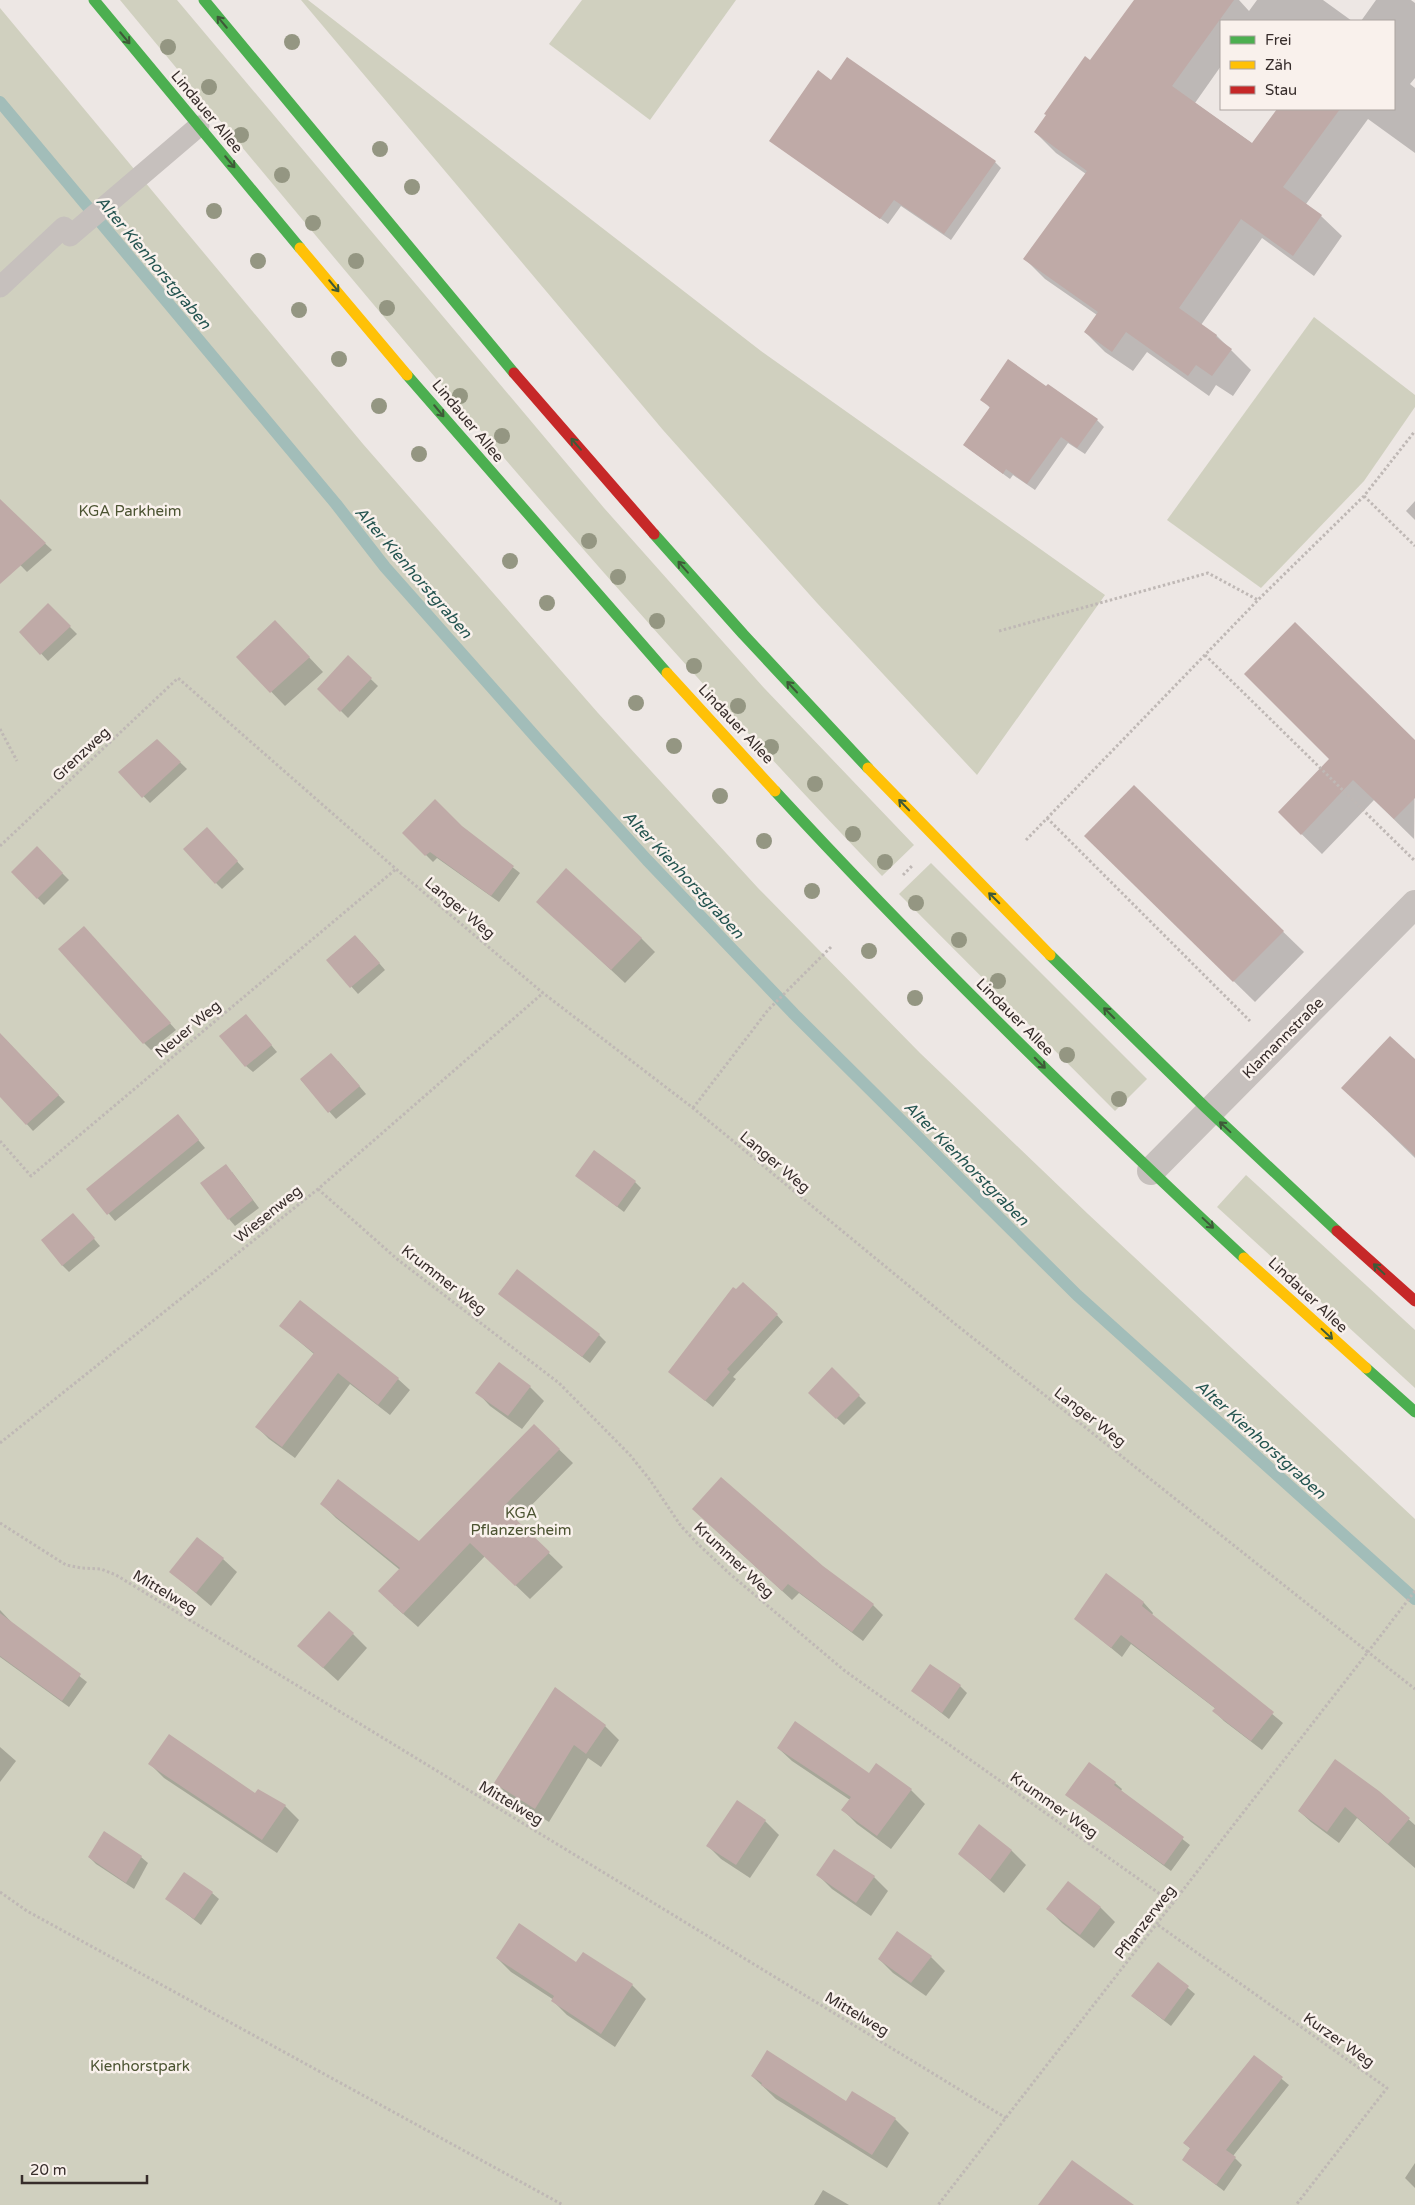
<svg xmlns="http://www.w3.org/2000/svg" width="1415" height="2205" viewBox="0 0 1415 2205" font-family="'Varela Round',sans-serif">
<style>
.green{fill:#d0d0bf}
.shadow{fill:#0003}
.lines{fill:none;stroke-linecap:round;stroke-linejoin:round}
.stream{stroke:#a2bdb9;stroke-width:12}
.building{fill:#bfaaa7}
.path{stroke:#bfb8b5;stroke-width:3;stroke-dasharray:2.5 2.5;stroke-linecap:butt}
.lane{stroke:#c6c0bd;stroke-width:21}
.street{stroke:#c6c0bd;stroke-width:28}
.fast{stroke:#4caf50;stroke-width:11}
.slow{stroke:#ffc107;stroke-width:11}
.jam{stroke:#c62828;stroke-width:11}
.tree{fill:#949682}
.oneway{stroke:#3e5a38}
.labels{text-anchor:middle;stroke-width:5;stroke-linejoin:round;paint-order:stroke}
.street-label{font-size:15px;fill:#372d2b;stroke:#f9f1ec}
.park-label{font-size:15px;fill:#4b5331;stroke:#f9f1ec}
.water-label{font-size:16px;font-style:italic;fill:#245450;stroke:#f9f1ec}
</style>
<rect width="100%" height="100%" fill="#ede7e4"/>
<!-- green -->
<g class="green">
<path d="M120,0H177L604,508L765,689L914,845L882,876C613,596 367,298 120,0Z"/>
<polygon points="301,0 308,0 761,351 1105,595 977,775 817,603 663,430"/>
<polygon points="582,0 736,0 650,120 549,44"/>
<polygon points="0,8 363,444 598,713 758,888 920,1053 1088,1214 1415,1519 1415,2205 0,2205"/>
<polygon points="1314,317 1415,395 1415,407 1364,481 1261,588 1167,520"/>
<polygon points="931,863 1147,1079 1115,1111 899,894"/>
<polygon points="1246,1175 1415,1330 1415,1388 1217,1207"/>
</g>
<!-- shadow -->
<g class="shadow">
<polygon points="1135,0 1239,0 1249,11 1257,0 1323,0 1352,21 1221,21 1221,66 1195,103 1253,144 1279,109 1394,109 1394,21 1361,21 1376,0 1411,0 1415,3 1415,78 1410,84 1415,88 1415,153 1368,119 1306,204 1321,216 1342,236 1314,276 1262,238 1201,325 1217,336 1251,370 1233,396 1216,385 1209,396 1147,352 1133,371 1105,352 1085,332 1097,315 1045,279 1025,259 1086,174 1056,153 1035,132 1091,62"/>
<polygon points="832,82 995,162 1001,168 951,240 901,206 888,224 771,140"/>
<polygon points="1046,388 1097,420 1104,427 1085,454 1068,443 1035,490 1013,475 1010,479 964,445 990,408 982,399"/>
<polygon points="0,501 52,550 27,572 0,544"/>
<polygon points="1415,501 1415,520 1406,511"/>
<polygon points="48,605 77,634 48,661 21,632"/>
<polygon points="289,636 323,672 285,706 238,657"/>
<polygon points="348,657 378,686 348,718 319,689"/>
<polygon points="157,740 187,769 150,803 120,772"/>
<polygon points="1415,742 1414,839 1374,800 1322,854 1279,812"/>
<polygon points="1134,787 1304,952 1255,1002 1106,856"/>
<polygon points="462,827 520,873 499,902 437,858 433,862 404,833"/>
<polygon points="213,835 244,869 222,889 216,883"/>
<polygon points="37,848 69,880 44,905 13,872"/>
<polygon points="552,915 641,938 655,952 625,983"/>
<polygon points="91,935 176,1030 151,1050 144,1043"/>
<polygon points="362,943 385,970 358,994 328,960"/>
<polygon points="252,1022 277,1052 253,1072 246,1066"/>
<polygon points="0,1034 65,1102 33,1131 0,1094"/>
<polygon points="338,1061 366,1094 336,1119 301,1080"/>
<polygon points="1415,1061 1415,1158 1343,1088"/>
<polygon points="178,1116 205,1148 115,1221 88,1189"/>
<polygon points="232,1172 259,1208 235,1226 229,1219"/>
<polygon points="577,1176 635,1182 641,1188 624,1212"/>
<polygon points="80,1222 100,1246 69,1272 62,1265"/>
<polygon points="500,1294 599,1335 606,1342 590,1363"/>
<polygon points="777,1315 783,1322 733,1377 736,1379 713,1407 670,1372"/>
<polygon points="281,1326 398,1379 410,1390 390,1415 350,1384 295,1458 269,1439 257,1427 314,1354"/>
<polygon points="832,1369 866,1403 844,1425 810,1393"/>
<polygon points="530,1387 544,1401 522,1429 490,1406 477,1392"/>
<polygon points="535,1426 573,1463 516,1521 563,1567 530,1599 485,1556 418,1627 393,1605 400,1570 336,1518 322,1504 419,1543"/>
<polygon points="704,1519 822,1567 873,1605 883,1615 863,1641 799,1593 792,1600"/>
<polygon points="223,1559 237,1572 211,1606 171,1572"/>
<polygon points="1106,1575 1144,1603 1153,1613 1152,1615 1283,1723 1262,1750 1224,1721 1214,1711 1216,1709 1131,1644 1122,1657 1076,1619"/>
<polygon points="0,1610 15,1626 87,1682 69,1707 0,1657"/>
<polygon points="353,1634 367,1648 338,1681 299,1646"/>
<polygon points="960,1686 967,1693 949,1719 913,1691"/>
<polygon points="605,1726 619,1740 601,1767 588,1758 549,1822 510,1797 496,1783"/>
<polygon points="0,1747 16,1761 0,1782"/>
<polygon points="778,1748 869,1775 877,1765 911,1790 925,1804 891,1849 857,1824 843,1810 850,1800 792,1761"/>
<polygon points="150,1764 256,1795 285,1806 299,1820 277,1853 164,1778"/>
<polygon points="1115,1783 1122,1789 1121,1791 1190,1845 1171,1871 1067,1795"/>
<polygon points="1378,1792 1415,1825 1415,1868 1357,1818 1339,1843 1311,1822 1299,1811"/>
<polygon points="765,1821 779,1835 750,1878 721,1859 707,1845"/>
<polygon points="980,1826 1012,1851 1026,1865 1004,1893 960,1854"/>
<polygon points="89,1857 141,1857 148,1863 134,1889 96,1864"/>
<polygon points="818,1875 874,1877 888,1891 871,1916 832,1889"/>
<polygon points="1068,1883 1101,1908 1115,1922 1094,1948 1062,1923 1048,1909"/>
<polygon points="212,1893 219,1899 201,1925 167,1899"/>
<polygon points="931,1957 945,1971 926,1996 893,1973 879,1959"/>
<polygon points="497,1958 577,1964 632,1985 646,1999 615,2047 567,2015 553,2001 554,2000 511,1972"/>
<polygon points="1158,1963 1195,1994 1171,2026 1132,1996"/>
<polygon points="1254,2056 1289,2085 1233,2156 1242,2165 1224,2191 1183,2160 1191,2149 1184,2143"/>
<polygon points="752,2076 846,2102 895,2119 909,2133 887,2168 776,2099"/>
<polygon points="1415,2163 1415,2188 1405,2178"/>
<polygon points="823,2190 849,2205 814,2205"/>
</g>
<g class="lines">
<!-- stream -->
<polyline class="stream" points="0,102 336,504 385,567 540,742 647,860 794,1014 1077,1295 1415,1599"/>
</g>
<!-- building -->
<g class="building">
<polygon points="1134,0 1234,0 1172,86 1252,143 1277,109 1340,109 1283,187 1322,215 1293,256 1241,219 1179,308 1217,335 1216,337 1232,349 1212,376 1196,365 1188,376 1126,332 1112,352 1084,332 1098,312 1023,259 1087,171 1034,132 1046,115 1044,114 1085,56 1090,60"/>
<polygon points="847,57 996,161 944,234 894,200 880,219 769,141 818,70 831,80"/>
<polygon points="1008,359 1046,386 1048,384 1098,419 1077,448 1061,437 1027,484 1006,469 1003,474 963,445 990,407 980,400"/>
<polygon points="0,499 46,543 0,584"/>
<polygon points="48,603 71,626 40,655 19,632"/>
<polygon points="275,620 310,657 270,693 236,657"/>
<polygon points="1295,622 1415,740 1415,798 1394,819 1353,780 1301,835 1278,812 1329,759 1244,674"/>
<polygon points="348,655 372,678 340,712 317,689"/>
<polygon points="157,739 181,762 142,798 118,772"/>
<polygon points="1134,785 1284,931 1233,982 1084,836"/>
<polygon points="435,799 462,826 514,866 491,896 430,852 425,856 402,833"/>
<polygon points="207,827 238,861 215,884 183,849"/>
<polygon points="37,846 63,873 37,899 11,872"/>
<polygon points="566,868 642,938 611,970 536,902"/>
<polygon points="84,926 171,1023 143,1044 58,949"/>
<polygon points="355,935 380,963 350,988 326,960"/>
<polygon points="246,1014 272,1045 245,1067 219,1036"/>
<polygon points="0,1033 59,1095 26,1125 0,1097"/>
<polygon points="1390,1036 1415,1059 1415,1156 1341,1088"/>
<polygon points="331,1053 360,1086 328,1113 300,1079"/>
<polygon points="178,1114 199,1140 107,1215 86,1189"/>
<polygon points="594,1150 636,1181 617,1207 575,1176"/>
<polygon points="226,1164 253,1200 228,1220 200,1183"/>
<polygon points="73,1213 95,1238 62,1266 41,1240"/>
<polygon points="517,1269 600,1334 582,1357 498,1294"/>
<polygon points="743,1282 778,1314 727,1369 730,1372 705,1401 668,1372 733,1287 736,1289"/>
<polygon points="300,1300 399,1378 378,1405 338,1373 282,1447 255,1427 314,1353 279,1326"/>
<polygon points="499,1362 531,1386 508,1416 475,1393"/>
<polygon points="832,1367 860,1395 836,1419 808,1393"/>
<polygon points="534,1424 560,1449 503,1507 550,1552 515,1586 470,1543 403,1614 378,1591 400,1568 320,1504 338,1479 419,1541"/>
<polygon points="721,1477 823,1566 874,1604 852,1632 788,1584 782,1591 692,1509"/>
<polygon points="197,1537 224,1558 196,1593 169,1572"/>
<polygon points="1106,1573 1144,1602 1142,1606 1274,1712 1251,1741 1212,1711 1215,1708 1121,1635 1111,1648 1074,1619"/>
<polygon points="329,1611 354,1633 323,1668 297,1646"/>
<polygon points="0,1613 81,1674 62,1701 0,1656"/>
<polygon points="930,1664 961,1685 942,1713 911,1691"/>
<polygon points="555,1687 606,1725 586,1754 574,1745 535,1809 494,1783"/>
<polygon points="795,1721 869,1773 876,1763 912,1789 877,1836 841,1810 851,1797 777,1748"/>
<polygon points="169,1734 255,1793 258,1789 286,1805 262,1840 148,1764"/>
<polygon points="1335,1759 1379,1791 1410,1818 1388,1844 1345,1807 1327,1832 1298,1811"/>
<polygon points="1089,1762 1116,1782 1114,1785 1184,1837 1164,1865 1065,1795"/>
<polygon points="737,1800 766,1820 736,1865 706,1846"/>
<polygon points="979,1824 1012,1850 990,1880 958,1854"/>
<polygon points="104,1831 142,1856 126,1883 88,1857"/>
<polygon points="834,1849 875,1876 856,1903 816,1875"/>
<polygon points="184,1872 213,1892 194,1919 165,1899"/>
<polygon points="1068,1881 1101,1907 1080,1935 1046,1909"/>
<polygon points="519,1923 576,1962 583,1952 633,1984 601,2034 551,2001 554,1996 496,1958"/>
<polygon points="897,1931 932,1956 911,1983 878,1959"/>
<polygon points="1158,1962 1189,1986 1164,2020 1131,1996"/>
<polygon points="767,2050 846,2101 852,2091 896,2118 872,2155 761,2085 762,2083 751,2076"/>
<polygon points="1254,2055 1283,2077 1226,2150 1236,2157 1216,2185 1182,2160 1190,2148 1183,2143"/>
<polygon points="1072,2160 1134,2205 1038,2205"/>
</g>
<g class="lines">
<!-- path -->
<g class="path">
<polyline points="1364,496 1415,546"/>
<polyline points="999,631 1208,573 1258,600"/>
<polyline points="1205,655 1414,860"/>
<polyline points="0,729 17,761"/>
<polyline points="1047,818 1250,1021"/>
<polyline points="1026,840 1258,600 1364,496 1415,431"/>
<polyline points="0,846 178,678 396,869 543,993 693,1108 954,1323 1368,1652 938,2205"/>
<polyline points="903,875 912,866"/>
<polyline points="693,1108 768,1010 831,947"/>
<polyline points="0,1141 31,1176 396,869"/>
<polyline points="318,1189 397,1259 559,1383 630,1455 650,1480 681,1526 698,1544 730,1574 845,1671 1174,1904"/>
<polyline points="0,1443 318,1189 543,993"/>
<polyline points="0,1523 66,1565 81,1568 101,1569 116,1575 1006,2118"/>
<polyline points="1415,1591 1368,1652 1415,1689"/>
<polyline points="0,1892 27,1911 563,2205"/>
<polyline points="1158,1925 1387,2088 1296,2205"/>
</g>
<!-- lane -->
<polyline class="lane" points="0,287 64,227 70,236 199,126"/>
<!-- street -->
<polyline class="street" points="1151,1171 1415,904"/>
<!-- fast -->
<g class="fast">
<polyline points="94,0 300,248"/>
<polyline points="204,0 514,373"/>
<polyline points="407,375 667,673"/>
<polyline points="654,534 743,634 868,768"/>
<path d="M775,791C924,953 1083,1108 1244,1258"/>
<polyline points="1050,955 1205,1107 1337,1231"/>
<polyline points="1366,1368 1415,1412"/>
</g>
<!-- slow -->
<g class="slow">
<polyline points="300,248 407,375"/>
<polyline points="667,673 775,791"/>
<polyline points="868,768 1050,955"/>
<polyline points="1244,1258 1366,1368"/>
</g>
<!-- jam -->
<g class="jam">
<polyline points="514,373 654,534"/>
<polyline points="1337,1231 1415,1301"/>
</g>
</g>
<!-- trees -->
<g class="tree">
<circle cx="292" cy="42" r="8"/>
<circle cx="168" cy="47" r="8"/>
<circle cx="209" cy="87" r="8"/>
<circle cx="241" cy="135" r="8"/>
<circle cx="380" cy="149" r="8"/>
<circle cx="282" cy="175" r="8"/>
<circle cx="412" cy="187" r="8"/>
<circle cx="214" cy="211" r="8"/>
<circle cx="313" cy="223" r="8"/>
<circle cx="258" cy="261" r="8"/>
<circle cx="356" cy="261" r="8"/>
<circle cx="387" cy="308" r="8"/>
<circle cx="299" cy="310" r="8"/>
<circle cx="339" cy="359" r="8"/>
<circle cx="460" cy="396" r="8"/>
<circle cx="379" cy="406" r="8"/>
<circle cx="502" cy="436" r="8"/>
<circle cx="419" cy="454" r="8"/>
<circle cx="589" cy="541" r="8"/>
<circle cx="510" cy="561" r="8"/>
<circle cx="618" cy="577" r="8"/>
<circle cx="547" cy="603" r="8"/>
<circle cx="657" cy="621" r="8"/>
<circle cx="694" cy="666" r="8"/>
<circle cx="636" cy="703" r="8"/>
<circle cx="738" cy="706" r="8"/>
<circle cx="674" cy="746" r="8"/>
<circle cx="771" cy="747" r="8"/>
<circle cx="815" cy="784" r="8"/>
<circle cx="720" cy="796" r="8"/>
<circle cx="853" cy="834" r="8"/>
<circle cx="764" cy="841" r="8"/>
<circle cx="885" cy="862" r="8"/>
<circle cx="812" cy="891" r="8"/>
<circle cx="916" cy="903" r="8"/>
<circle cx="959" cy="940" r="8"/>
<circle cx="869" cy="951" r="8"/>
<circle cx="998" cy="981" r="8"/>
<circle cx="915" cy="998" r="8"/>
<circle cx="1067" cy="1055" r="8"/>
<circle cx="1119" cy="1099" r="8"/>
</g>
<!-- one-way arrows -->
<defs><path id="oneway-shaft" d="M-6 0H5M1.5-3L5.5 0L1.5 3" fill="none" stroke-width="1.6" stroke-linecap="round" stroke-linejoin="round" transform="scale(1.25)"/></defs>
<g class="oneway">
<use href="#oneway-shaft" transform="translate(222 22) rotate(-130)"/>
<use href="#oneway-shaft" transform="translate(125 38) rotate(50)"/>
<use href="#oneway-shaft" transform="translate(230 162) rotate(50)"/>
<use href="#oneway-shaft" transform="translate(334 286) rotate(50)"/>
<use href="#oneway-shaft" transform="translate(439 411) rotate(50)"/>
<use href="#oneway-shaft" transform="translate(576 444) rotate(-131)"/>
<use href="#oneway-shaft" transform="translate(683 567) rotate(-131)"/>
<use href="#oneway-shaft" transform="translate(792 687) rotate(-133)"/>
<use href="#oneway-shaft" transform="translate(904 805) rotate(-134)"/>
<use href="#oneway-shaft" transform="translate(994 898) rotate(-135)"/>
<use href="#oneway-shaft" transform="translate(1109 1013) rotate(-135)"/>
<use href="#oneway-shaft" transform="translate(1040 1063) rotate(45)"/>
<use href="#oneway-shaft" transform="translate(1225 1127) rotate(-137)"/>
<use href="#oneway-shaft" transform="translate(1208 1223) rotate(43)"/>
<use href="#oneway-shaft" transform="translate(1379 1269) rotate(-137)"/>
<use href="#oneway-shaft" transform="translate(1327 1334) rotate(43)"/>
</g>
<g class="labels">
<!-- street labels -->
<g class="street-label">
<text transform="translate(207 112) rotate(50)" y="5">Lindauer Allee</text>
<text transform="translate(468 421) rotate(50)" y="5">Lindauer Allee</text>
<text transform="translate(736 724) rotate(47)" y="5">Lindauer Allee</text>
<text transform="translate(81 754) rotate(-43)" y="5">Grenzweg</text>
<text transform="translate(460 908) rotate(40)" y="5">Langer Weg</text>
<text transform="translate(1015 1017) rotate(45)" y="5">Lindauer Allee</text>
<text transform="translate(188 1029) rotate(-40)" y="5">Neuer Weg</text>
<text transform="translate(1283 1038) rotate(-45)" y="5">Klamannstraße</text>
<text transform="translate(775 1162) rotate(40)" y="5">Langer Weg</text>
<text transform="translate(268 1214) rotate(-39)" y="5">Wiesenweg</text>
<text transform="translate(444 1280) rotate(38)" y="5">Krummer Weg</text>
<text transform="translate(1308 1295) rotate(43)" y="5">Lindauer Allee</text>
<text transform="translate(1090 1417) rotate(38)" y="5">Langer Weg</text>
<text transform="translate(734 1560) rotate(43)" y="5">Krummer Weg</text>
<text transform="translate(165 1592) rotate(31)" y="5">Mittelweg</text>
<text transform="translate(511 1803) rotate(31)" y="5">Mittelweg</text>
<text transform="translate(1054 1805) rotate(35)" y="5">Krummer Weg</text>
<text transform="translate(1145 1922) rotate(-52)" y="5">Pflanzerweg</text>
<text transform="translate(857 2014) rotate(31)" y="5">Mittelweg</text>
<text transform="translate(1339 2040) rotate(35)" y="5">Kurzer Weg</text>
</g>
<!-- park labels -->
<g class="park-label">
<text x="130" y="516">KGA Parkheim</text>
<text x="521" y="1518">KGA<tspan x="521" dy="17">Pflanzersheim</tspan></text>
<text x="140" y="2071">Kienhorstpark</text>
</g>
<!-- water labels -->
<g class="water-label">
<text transform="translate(154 262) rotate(50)" y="6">Alter Kienhorstgraben</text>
<text transform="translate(414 572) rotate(49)" y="6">Alter Kienhorstgraben</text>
<text transform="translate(684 874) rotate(47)" y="6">Alter Kienhorstgraben</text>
<text transform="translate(967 1163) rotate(45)" y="6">Alter Kienhorstgraben</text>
<text transform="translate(1261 1439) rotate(42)" y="6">Alter Kienhorstgraben</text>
</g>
</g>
<!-- legend -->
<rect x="1220" y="20" width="175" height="90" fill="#f9f1ec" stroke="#aba39f"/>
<rect x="1230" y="36" width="25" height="8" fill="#4caf50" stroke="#aba39f"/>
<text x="1265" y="45" font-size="15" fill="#372d2b">Frei</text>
<rect x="1230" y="61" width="25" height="8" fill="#ffc107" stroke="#aba39f"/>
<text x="1265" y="70" font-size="15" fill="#372d2b">Zäh</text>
<rect x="1230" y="86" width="25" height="8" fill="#c62828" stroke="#aba39f"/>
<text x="1265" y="95" font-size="15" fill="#372d2b">Stau</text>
<!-- scale -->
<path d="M22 2175v8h125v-8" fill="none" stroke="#372d2b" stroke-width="2.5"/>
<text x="30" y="2175" font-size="15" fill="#372d2b" stroke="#f9f1ec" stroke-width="4" paint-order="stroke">20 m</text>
</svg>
